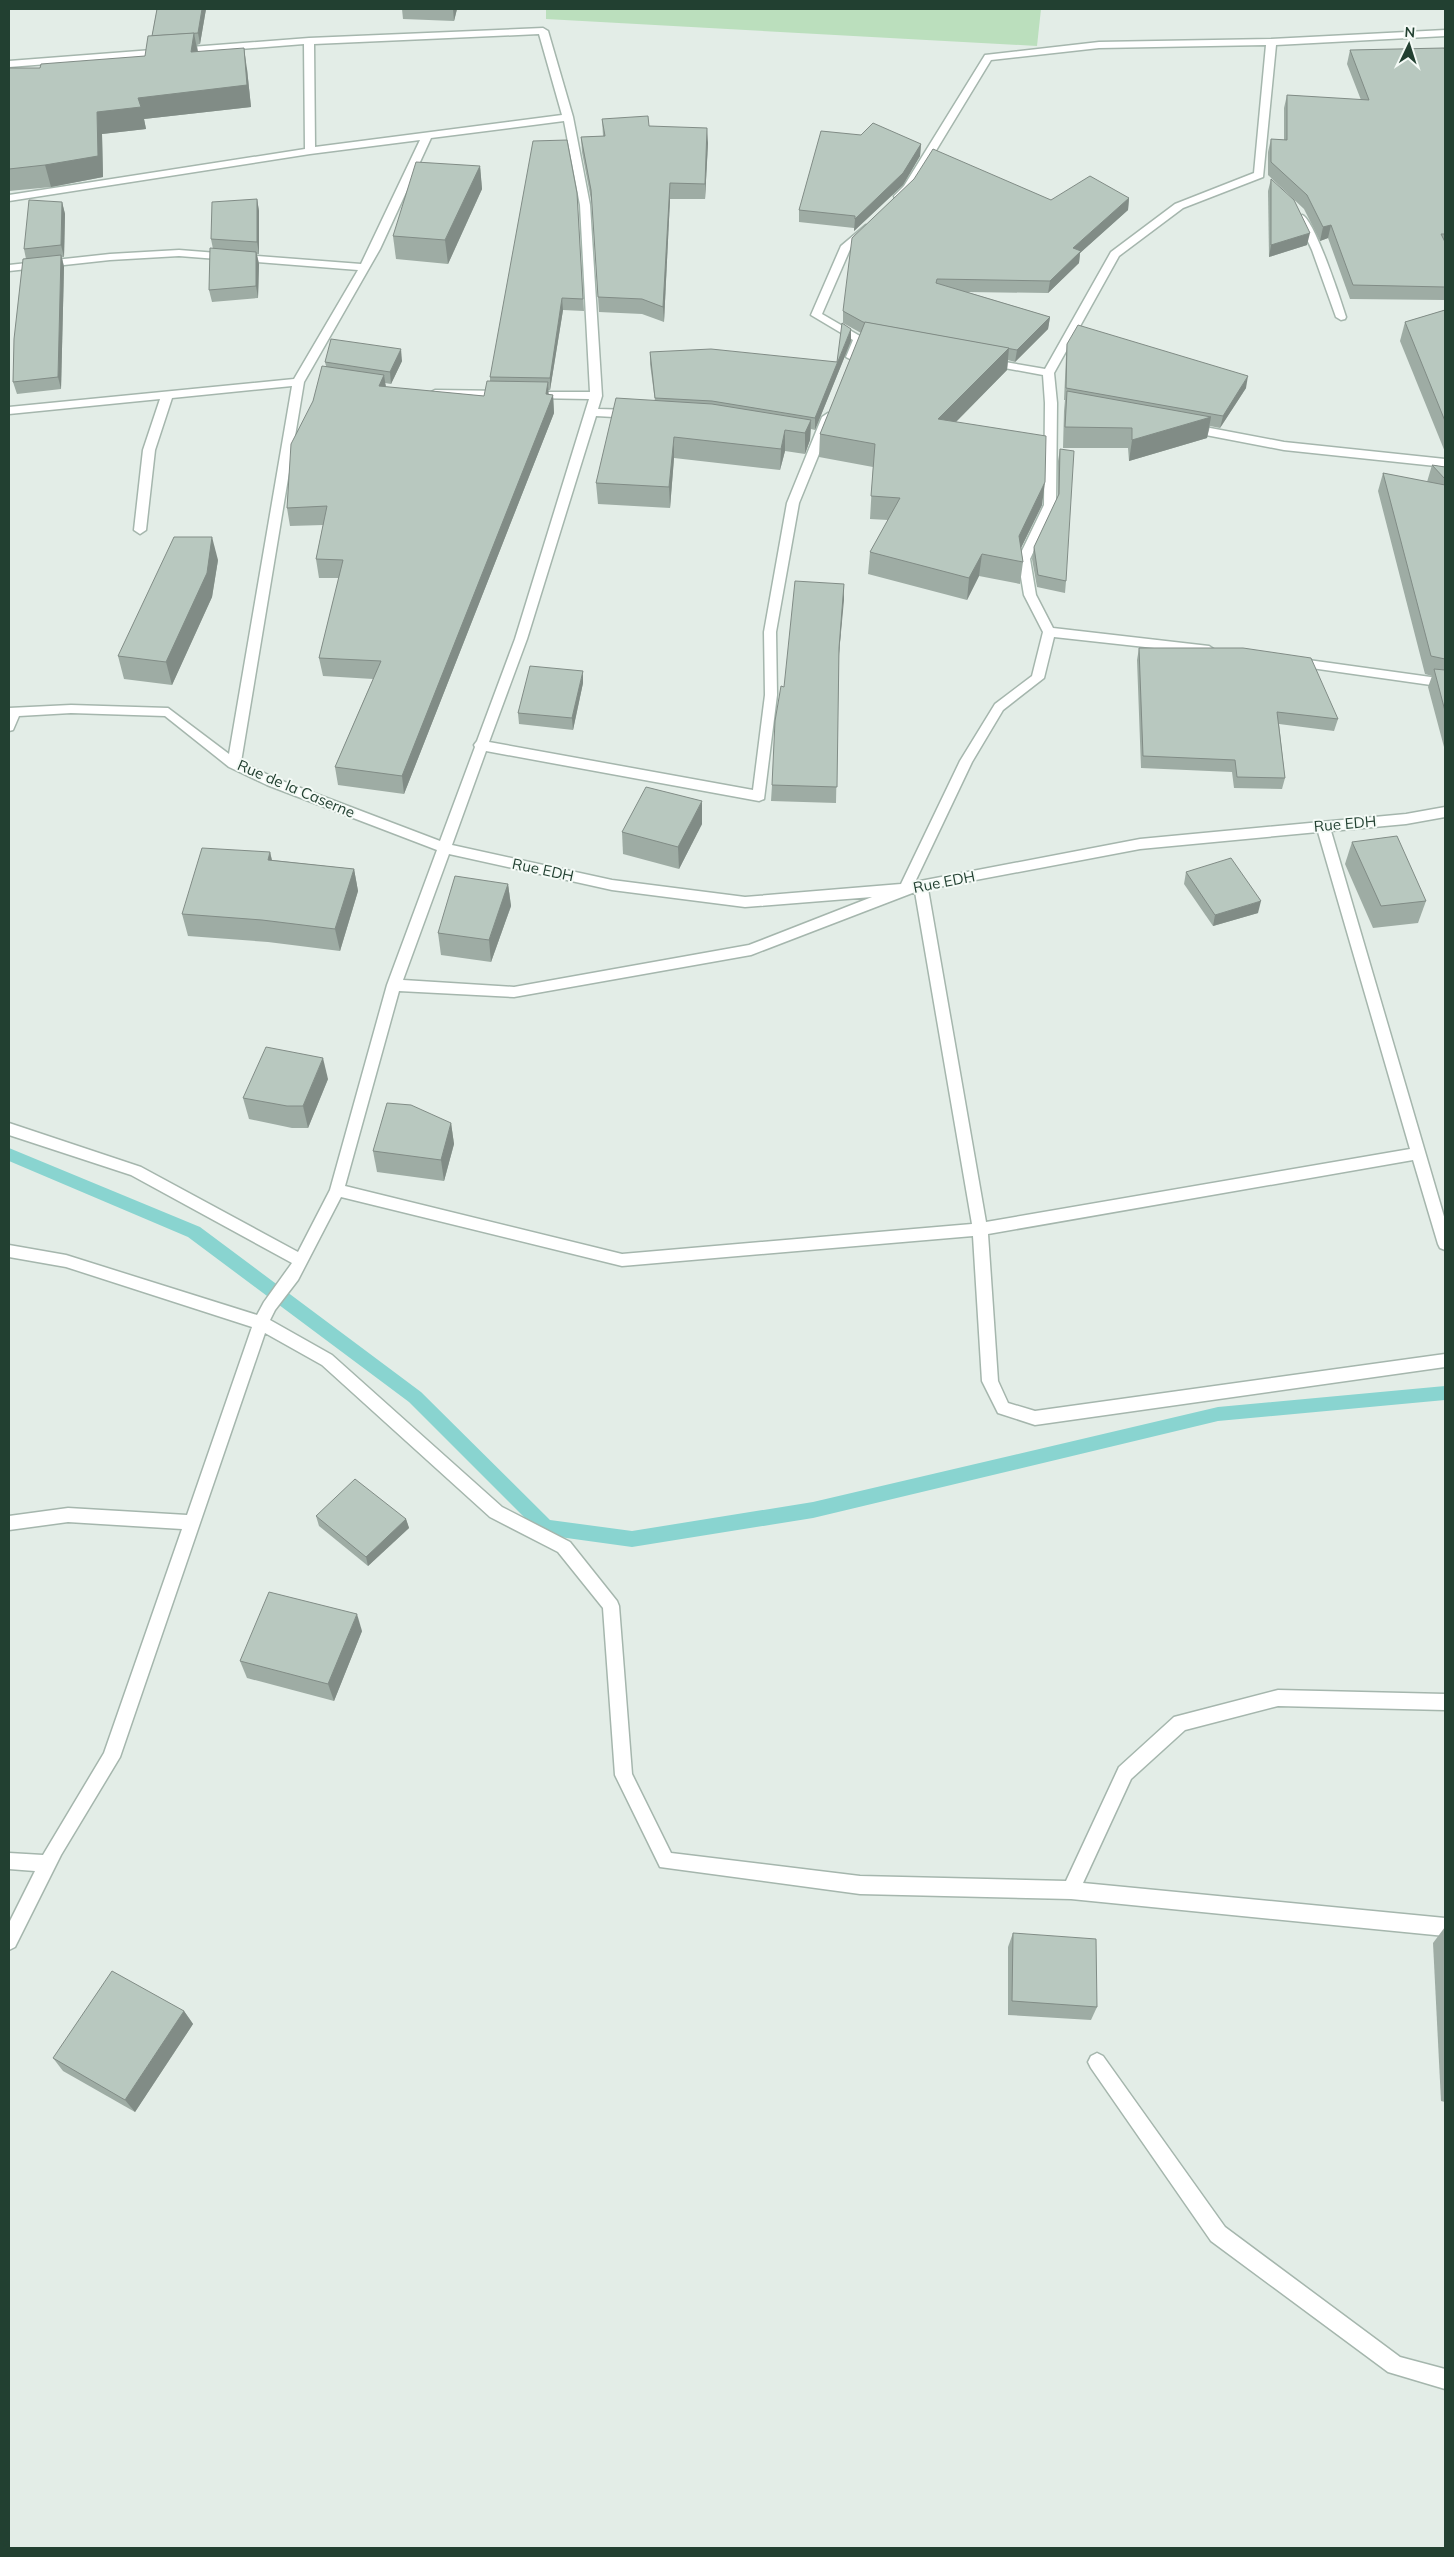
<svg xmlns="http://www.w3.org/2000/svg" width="1454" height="2557" viewBox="0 0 1454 2557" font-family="Mulish,sans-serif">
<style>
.green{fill:#bbdfbd}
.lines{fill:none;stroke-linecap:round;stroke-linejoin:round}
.stream{fill:#89d4d0;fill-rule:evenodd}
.minor-casing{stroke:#a5b6ad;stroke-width:3}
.minor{fill:#fff;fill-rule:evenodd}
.wall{fill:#9eaca4}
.shaded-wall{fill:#818c86}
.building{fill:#b8c8bf;stroke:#818c86}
.labels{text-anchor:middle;stroke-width:4;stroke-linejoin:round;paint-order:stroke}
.street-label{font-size:15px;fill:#224031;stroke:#f4faf6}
</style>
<rect width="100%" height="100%" fill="#e3ede7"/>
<!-- green -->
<polygon class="green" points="546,9 1041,9 1037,46 546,19"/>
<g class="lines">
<!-- stream -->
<polygon class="stream" points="9,1148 200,1227 421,1392 550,1520 632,1531 813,1502 1218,1407 1445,1386 1445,1400 1218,1421 813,1518 632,1547 545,1535 539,1532 409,1402 188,1237 9,1161"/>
<!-- minor casing -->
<g class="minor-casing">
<g id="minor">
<path d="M543,28L548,31L573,117L590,205L602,396L598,409L632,410L638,414L632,418L596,416L527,639L489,742L753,790L765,695L764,632L787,503L822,417L828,413L834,417L799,503L776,632L777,695L764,799L759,801L486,751L452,845L612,880L745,897L901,884L960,761L995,704L1032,676L1043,632L1024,595L1018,559L1044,505L1045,403L1043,375L988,365L982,362L988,359L1045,369L1111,252L1175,204L1254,173L1266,45L1099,48L991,60L912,190L903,198H895L894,196L904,186L985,55L1099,42L1271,39L1445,30V36L1276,45L1263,177L1183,208L1119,256L1054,373L1057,403L1056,505L1030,559L1036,595L1053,628L1209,646L1215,650L1209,654L1054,637L1044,678L1003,710L972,762L915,882L1140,839L1406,814L1445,807V817L1406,824L1331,831L1445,1220V1250L1440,1248L1438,1244L1413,1160L988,1234L998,1381L1008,1403L1035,1411L1445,1354V1367L1035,1425L998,1413L982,1381L973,1236L622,1266L341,1197L298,1280L275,1310L270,1320L332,1355L502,1507L570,1542L617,1601L619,1606L632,1774L671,1853L860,1876L1066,1881L1119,1767L1174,1717L1278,1690L1445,1694V1710L1278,1706L1185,1730L1131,1779L1083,1883L1445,1918V1936L1071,1899L860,1894L660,1867L615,1775L603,1608L558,1552L490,1517L322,1365L265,1333L120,1757L61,1855L15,1947L9,1950V1923L35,1871L9,1869V1853L43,1855L104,1753L182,1529L68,1522L9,1530V1516L68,1508L187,1515L252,1327L66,1267L9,1257V1245L66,1255L257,1315L264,1302L292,1263L131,1175L9,1135V1123L141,1167L298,1252L330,1190L387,985L437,850L267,785L229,767L165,716L71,713L19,716L13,730L9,731V708L71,705L168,708L229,754L292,386L172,398L155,450L146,530L140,534L134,530L143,450L160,399L9,414V407L294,379L358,270L179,256L110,260L9,271V265L110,254L179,250L361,264L420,140L310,154L9,201V195L305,149L304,44L9,67V61L309,38ZM539,34L562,115L315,147L314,44ZM564,121L580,205L590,392H532L526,395L532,398L589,399L515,639L477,741L474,745L475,747L440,841L277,779L241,762L304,382L380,249L431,138ZM1318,832L1410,1149L986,1222L928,889L1140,849ZM449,854L612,890L745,907L872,897L749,945L514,987L403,980ZM915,892L972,1224L622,1254L345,1186L399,991L514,997L751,955Z"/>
<path d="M1302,215C1314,218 1341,301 1346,317L1345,319L1341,320L1336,317L1312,250L1297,218Z"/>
<polygon points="866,225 871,228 851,247 822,314 865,339 858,357 852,360 846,357 853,340 811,315 841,246"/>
<polygon points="435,390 504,391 510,394 504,397 431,395 429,393"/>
<polygon points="1189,424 1284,442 1445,459 1445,467 1284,450 1185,431 1183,428"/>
<polygon points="1294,658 1445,679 1445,687 1290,665 1288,662"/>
<polygon points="1097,2053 1103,2056 1225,2227 1400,2357 1445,2369 1445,2389 1388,2372 1211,2241 1091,2068 1088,2062 1091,2056"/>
</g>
</g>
<!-- minor -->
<use href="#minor" class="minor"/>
</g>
<!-- wall -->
<g class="wall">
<polygon points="157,9 206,9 200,44 197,45 198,51 247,69 251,107 144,119 146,129 102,134 103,177 51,187 9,191 9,68 40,68 145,56 152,36"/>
<polygon points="402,9 457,9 454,21 403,19"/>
<polygon points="1350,50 1445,51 1445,300 1350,299 1328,238 1320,241 1304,209 1268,175 1268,152 1271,139 1284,140 1284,108 1287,95 1361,100 1347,64"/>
<polygon points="602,119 649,126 708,143 705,199 670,199 664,322 642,314 599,312 592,205 582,152 581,137 603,136"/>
<polygon points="921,144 920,156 903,185 854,231 854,228 799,222 799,210"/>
<polygon points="480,166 482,189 448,264 396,259 393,236"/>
<polygon points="1271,179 1307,245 1269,257 1268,191"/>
<polygon points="577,193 584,311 563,310 550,390 548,390 548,394 553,395 554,413 404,794 338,785 335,767 373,679 323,676 319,658 339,578 319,578 316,559 323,525 290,526 287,508 313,401 326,366 325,362 402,361 391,384 385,383 386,387 484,396 490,381 490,377"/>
<polygon points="1129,198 1128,210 1080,253 1079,263 1048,293 967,292 1050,317 1048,329 1015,362 1008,360 1007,370 956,422 1042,505 1021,548 1023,562 1020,584 979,576 967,600 868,574 870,552 888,520 870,519 873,467 819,457 820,434 861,333 843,323 843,311 1051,200"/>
<polygon points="257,199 259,211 259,254 257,254 259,264 258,298 212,302 209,290 213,249 211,239"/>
<polygon points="62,202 65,214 64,257 62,257 64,267 61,389 17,394 13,382 26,259 24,249"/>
<polygon points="1445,310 1445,452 1400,341 1405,322"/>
<polygon points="851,341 815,430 811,429 810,440 805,454 785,451 780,470 674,458 670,508 598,504 596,483 655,401 650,364 650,352 837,362"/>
<polygon points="1067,344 1246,388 1220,428 1210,426 1207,438 1129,461 1128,448 1063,448 1064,411 1065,400 1064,400 1066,356"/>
<polygon points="1060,449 1066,581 1065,593 1037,587 1032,559 1034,547 1058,497 1058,461"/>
<polygon points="1432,465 1445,467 1445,747 1444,747 1428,687 1432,676 1425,674 1378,491 1383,473 1427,482"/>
<polygon points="218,560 212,597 172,685 124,679 118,656"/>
<polygon points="844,584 839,656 836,803 771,801 772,785 784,687"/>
<polygon points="1139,648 1338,719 1334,731 1279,724 1285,778 1282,789 1234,788 1232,772 1141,768 1137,660"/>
<polygon points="583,683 573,730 519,724 518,713"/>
<polygon points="702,824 679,869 623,854 622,832"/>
<polygon points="1352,842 1426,901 1418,923 1373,928 1345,864"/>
<polygon points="270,852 272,860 354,869 358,891 340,951 268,942 188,936 182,914"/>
<polygon points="1186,872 1258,913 1213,926 1184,884"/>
<polygon points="508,884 511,906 491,962 441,955 438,933"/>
<polygon points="328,1079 308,1128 292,1128 249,1119 243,1098"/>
<polygon points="451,1123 454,1144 444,1181 377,1172 373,1151"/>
<polygon points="316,1516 406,1519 409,1528 368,1566 319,1526"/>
<polygon points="362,1631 334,1701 247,1678 240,1661"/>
<polygon points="1445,1927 1445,2102 1441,2101 1433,1943"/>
<polygon points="1013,1933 1097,2007 1091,2020 1008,2015 1008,1947"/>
<polygon points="184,2011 193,2024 135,2112 63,2071 53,2058"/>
</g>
<!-- shaded-wall -->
<g class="shaded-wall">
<polygon points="202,9 206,9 200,44 198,33"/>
<polygon points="453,9 457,9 454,21"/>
<polygon points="194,33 198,54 191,52"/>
<polygon points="244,48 247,69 251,107 144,119 146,129 102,134 103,177 51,187 45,165 97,112"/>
<polygon points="707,128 708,143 705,199 705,184"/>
<polygon points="921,144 920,156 903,185 854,231 855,219"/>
<polygon points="480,166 482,189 448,264 445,240"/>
<polygon points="670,183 670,199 664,322 663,307"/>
<polygon points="1129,198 1128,210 1080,253 1079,263 1048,293 1050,281 1073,248"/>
<polygon points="257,199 259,211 259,254 257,242"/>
<polygon points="62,202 65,214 64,257 61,245"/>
<polygon points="1331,225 1328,238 1320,241 1323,227"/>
<polygon points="1310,233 1307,245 1269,257 1271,245"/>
<polygon points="256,252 259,264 258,298 256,286"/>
<polygon points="61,255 64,267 61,389 58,377"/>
<polygon points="562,298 563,310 550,390 550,378"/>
<polygon points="1050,317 1048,329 1015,362 1017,350"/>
<polygon points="851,329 851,341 815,430 815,418"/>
<polygon points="1009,348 1007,370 936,442 938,419"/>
<polygon points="401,349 402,361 391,384 390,372"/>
<polygon points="384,375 387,394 379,386"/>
<polygon points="1248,376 1246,388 1220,428 1223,416"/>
<polygon points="548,382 549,400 553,395 554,413 404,794 402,776 546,394"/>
<polygon points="1211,417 1207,438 1129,461 1132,440"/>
<polygon points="811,420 810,440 805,454 805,433"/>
<polygon points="785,430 785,451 780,470 781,449"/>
<polygon points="674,437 674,458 670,508 669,487"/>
<polygon points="1045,482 1042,505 1016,558 1019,536"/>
<polygon points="212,537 218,560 212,597 172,685 166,662"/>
<polygon points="982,554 979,576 967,600 969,578"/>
<polygon points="844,584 844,600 838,664 839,648"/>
<polygon points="583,671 583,683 573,730 572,718"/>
<polygon points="702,801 702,824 679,869 678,847"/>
<polygon points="270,852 275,875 268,860"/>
<polygon points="354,869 358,891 340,951 335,929"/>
<polygon points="508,884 511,906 491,962 489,940"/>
<polygon points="1261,901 1258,913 1213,926 1215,915"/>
<polygon points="323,1058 328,1079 308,1128 303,1106"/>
<polygon points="451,1123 454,1144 444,1181 441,1160"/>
<polygon points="406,1519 409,1528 368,1566 366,1557"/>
<polygon points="357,1614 362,1631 334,1701 328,1684"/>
<polygon points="184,2011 193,2024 135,2112 125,2100"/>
</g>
<!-- building -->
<g class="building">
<polygon points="157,9 202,9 198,33 152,36"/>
<polygon points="194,33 191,52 244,48 247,85 138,98 141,107 97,112 98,156 45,165 9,169 9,68 40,68 41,64 145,56 148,36"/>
<polygon points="1444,48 1445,51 1445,234 1441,234 1445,242 1445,287 1353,285 1331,225 1323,227 1307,195 1271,162 1271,139 1287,140 1287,95 1369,100 1350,50"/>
<polygon points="648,116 649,126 707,128 705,184 670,183 663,307 642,299 598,297 591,190 581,137 605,136 602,119"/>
<polygon points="873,123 921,144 903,173 855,219 855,216 799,210 821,131 861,135"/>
<polygon points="567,140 577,193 583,299 562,298 550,378 490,377 533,141"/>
<polygon points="933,149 1051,200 1090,176 1129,198 1073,248 1081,251 1050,281 937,279 936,283 1050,317 1017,350 863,322 843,311 852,238 914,179"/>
<polygon points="416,162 480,166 445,240 393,236"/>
<polygon points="1271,179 1294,200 1310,233 1271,245"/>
<polygon points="257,199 257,242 211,239 212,202"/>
<polygon points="29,200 62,202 61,245 24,249"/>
<polygon points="210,248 256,252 256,286 209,290"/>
<polygon points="61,255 58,377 13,382 14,339 23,259"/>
<polygon points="1445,310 1445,421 1405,322"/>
<polygon points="865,322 1009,348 938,419 1046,436 1045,482 1019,536 1023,562 982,554 969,578 870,552 900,498 871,496 875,444 820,434"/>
<polygon points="842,323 851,329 815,418 712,401 655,398 650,352 711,349 837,362"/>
<polygon points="1078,325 1248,376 1223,416 1066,388 1067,344"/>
<polygon points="331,339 401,349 390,372 325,362"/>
<polygon points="322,366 384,375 379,386 484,396 487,381 548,382 546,394 553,395 402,776 335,767 381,661 319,658 343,560 316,559 327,506 287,508 291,444 313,401"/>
<polygon points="1067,391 1211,417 1132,440 1132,428 1065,427"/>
<polygon points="616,398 712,404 811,420 805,433 785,430 781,449 674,437 669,487 596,483"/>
<polygon points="1060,449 1074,451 1066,581 1038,575 1034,547 1059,494"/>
<polygon points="1432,465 1445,467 1445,479"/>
<polygon points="1383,473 1445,485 1445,659 1431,656"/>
<polygon points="174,537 212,537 207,573 166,662 118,656"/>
<polygon points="795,581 844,584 839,648 837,787 772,785 775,721 781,686 784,687"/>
<polygon points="1139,648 1243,648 1311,658 1338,719 1277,712 1285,778 1237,777 1235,760 1143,756"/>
<polygon points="530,666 583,671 572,718 518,713"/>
<polygon points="1434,669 1445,670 1445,711"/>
<polygon points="646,787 702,801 678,847 622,832"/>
<polygon points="1397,836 1426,901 1381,906 1352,842"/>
<polygon points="202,848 270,852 268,860 354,869 335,929 262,920 182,914"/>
<polygon points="1231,858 1261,901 1215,915 1186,872"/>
<polygon points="455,876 508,884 489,940 438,933"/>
<polygon points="266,1047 323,1058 303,1106 287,1106 243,1098"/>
<polygon points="387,1103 411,1105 451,1123 441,1160 373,1151"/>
<polygon points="355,1479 406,1519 366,1557 316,1516"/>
<polygon points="269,1592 357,1614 328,1684 240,1661"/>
<polygon points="1013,1933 1096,1939 1097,2007 1012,2001"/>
<polygon points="112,1971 184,2011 125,2100 53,2058"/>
</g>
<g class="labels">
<!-- street labels -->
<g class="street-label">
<text transform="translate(296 789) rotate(23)" y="5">Rue de la Caserne</text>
<text transform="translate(1345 824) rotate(-5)" y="5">Rue EDH</text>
<text transform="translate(543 870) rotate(12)" y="5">Rue EDH</text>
<text transform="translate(944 882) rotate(-11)" y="5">Rue EDH</text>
</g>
</g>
<!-- border -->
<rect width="1454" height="2557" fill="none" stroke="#224031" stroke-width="20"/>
<!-- north arrow -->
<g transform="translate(1409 45) rotate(4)" stroke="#f4faf6" stroke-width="4" paint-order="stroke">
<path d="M0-4L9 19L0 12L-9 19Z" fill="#224031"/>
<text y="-8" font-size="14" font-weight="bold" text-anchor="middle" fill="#224031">N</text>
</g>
</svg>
